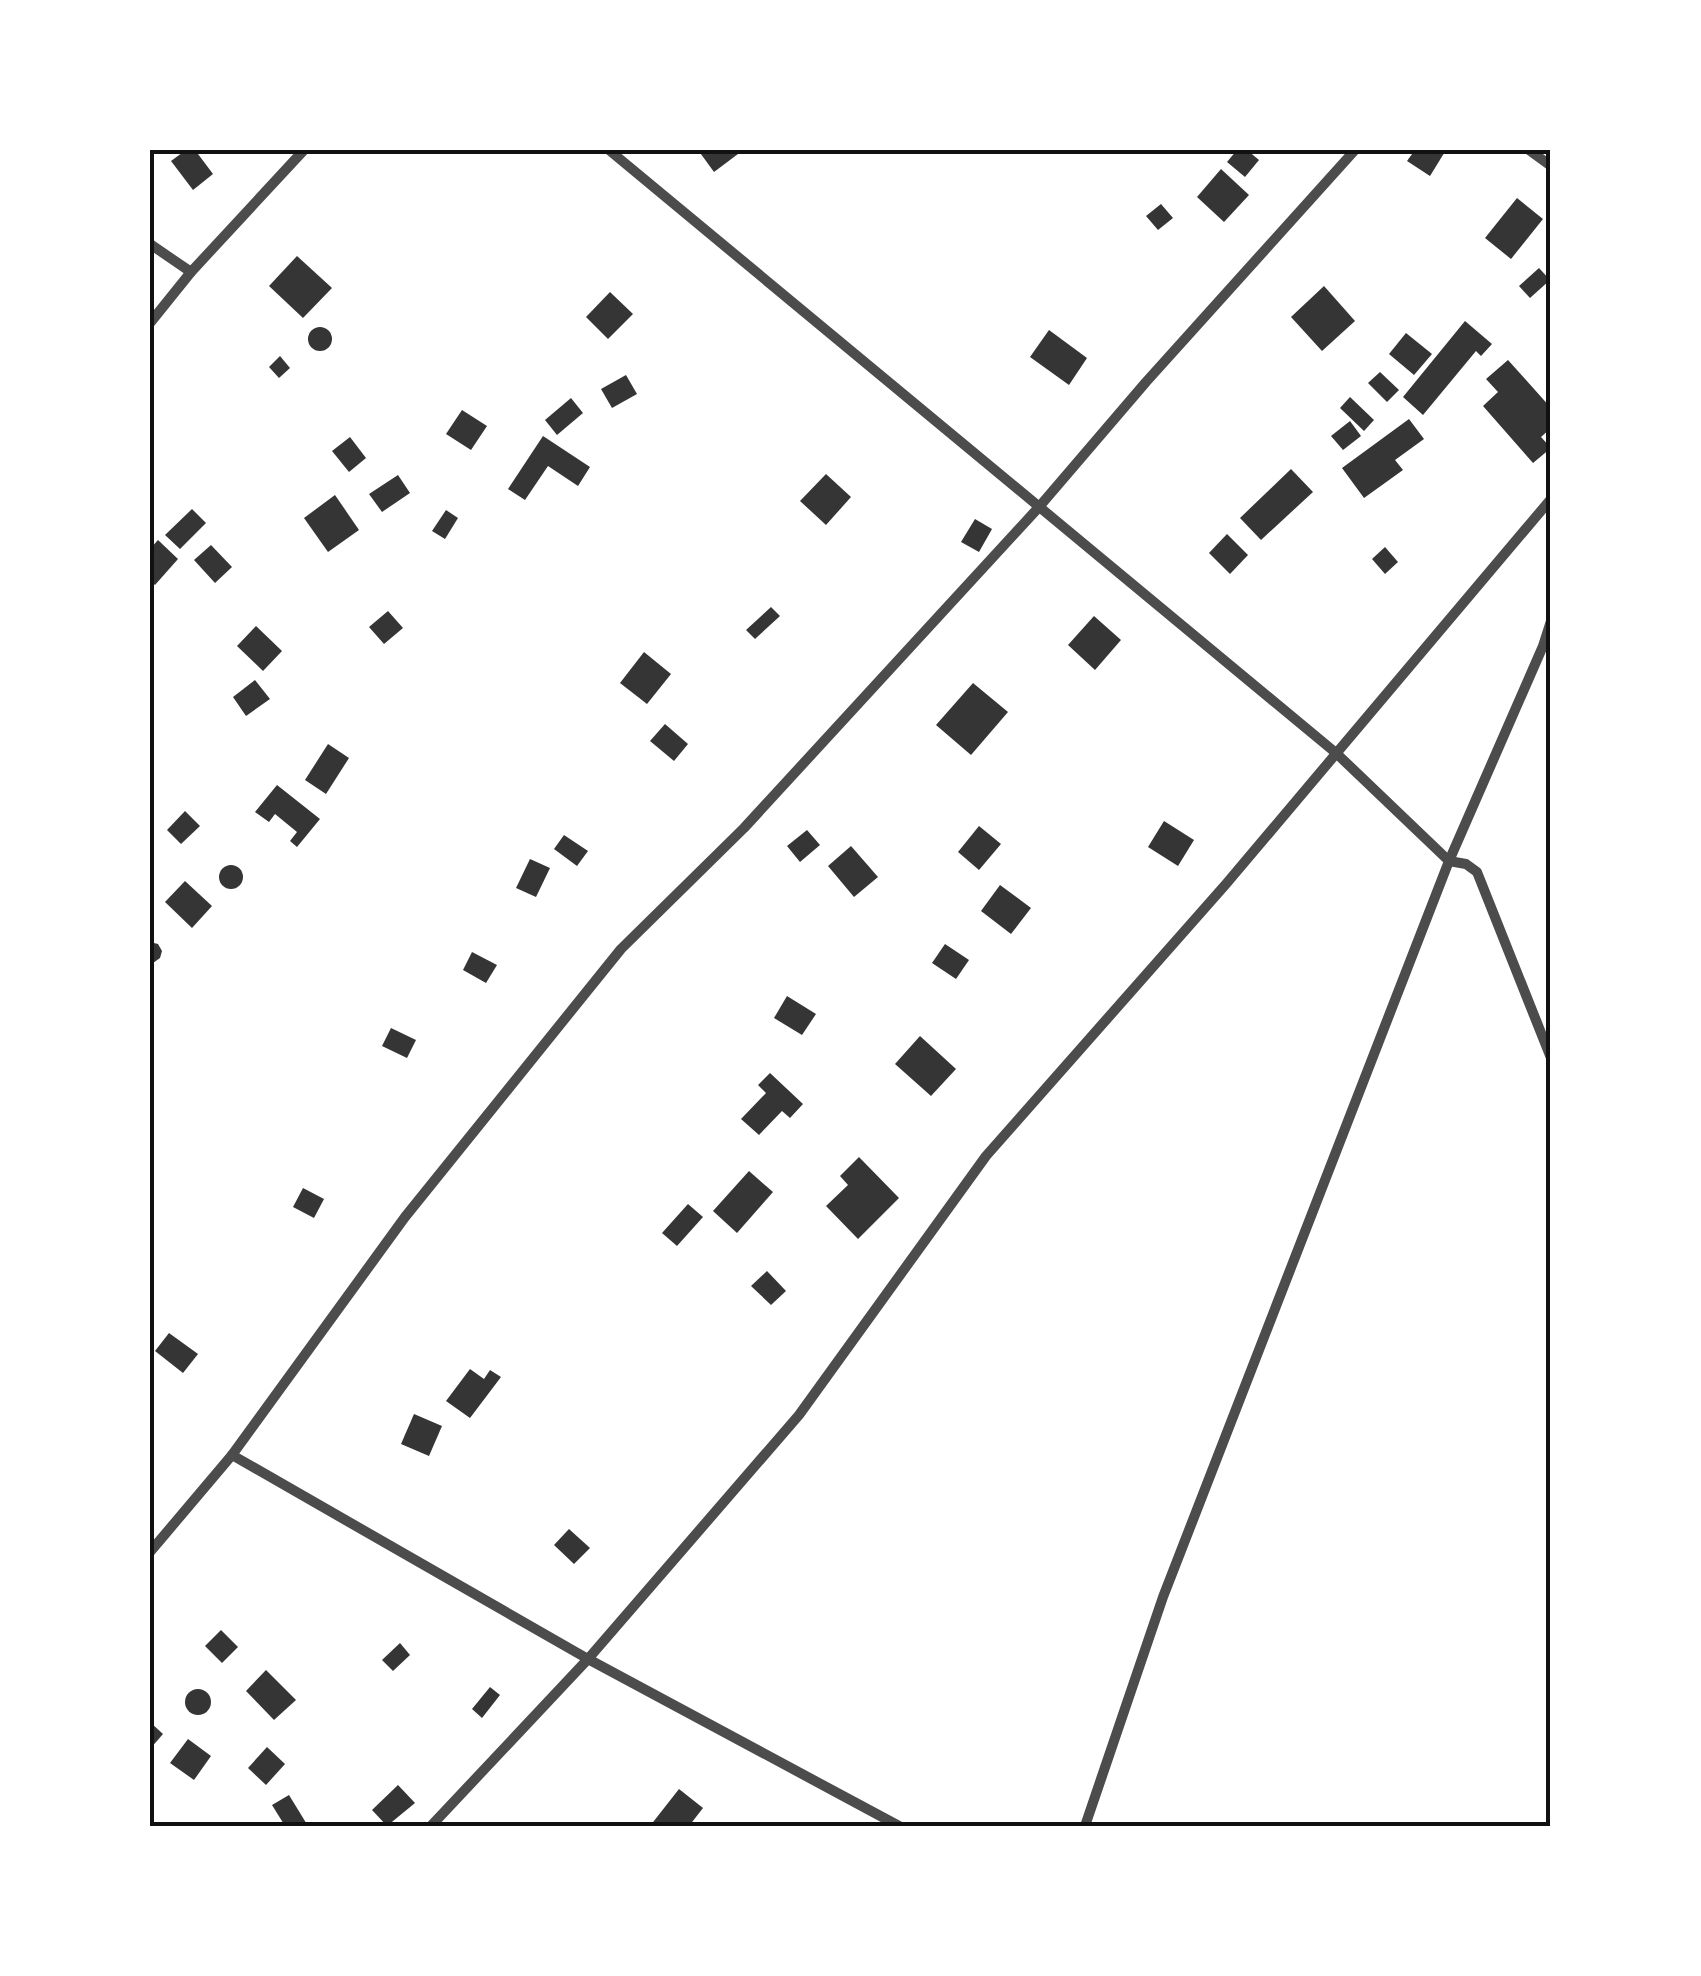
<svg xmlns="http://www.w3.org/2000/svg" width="1701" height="1976" viewBox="0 0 1701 1976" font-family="'Libre Baskerville',serif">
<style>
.building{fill:#353535}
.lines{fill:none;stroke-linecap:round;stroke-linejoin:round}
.minor{stroke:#4c4c4c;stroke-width:10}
.neatline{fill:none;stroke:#111;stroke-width:4}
</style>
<rect width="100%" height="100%" fill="#fff"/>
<!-- building -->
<g class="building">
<polygon points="186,150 195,150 213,174 193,190 171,161"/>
<polygon points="698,150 735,150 738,154 714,172"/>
<polygon points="1237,150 1247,150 1259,160 1245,177 1227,162"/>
<polygon points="1415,150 1446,150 1430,176 1407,161"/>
<polygon points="1221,169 1249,195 1224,222 1197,197"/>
<polygon points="1517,198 1543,219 1511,259 1485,238"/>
<polygon points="1161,204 1173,218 1158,230 1146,216"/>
<polygon points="297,256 332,288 303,318 269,286"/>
<polygon points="1539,268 1550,280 1530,298 1519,286"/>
<polygon points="1324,286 1355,321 1322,351 1291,317"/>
<polygon points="610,292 633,314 608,339 586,317"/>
<polygon points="1465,321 1492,344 1481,356 1476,351 1423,415 1403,397"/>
<circle cx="320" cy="339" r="12"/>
<polygon points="1049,330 1087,358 1069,385 1030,357"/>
<polygon points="1406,333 1432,354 1414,375 1389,354"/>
<polygon points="280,356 290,368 279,378 269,367"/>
<polygon points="1508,360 1551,408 1551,428 1541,437 1551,448 1533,463 1483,406 1498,392 1486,379"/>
<polygon points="1380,372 1399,390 1387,402 1368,383"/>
<polygon points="626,375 637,394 612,408 601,389"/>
<polygon points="1350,397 1374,420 1364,431 1340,408"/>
<polygon points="571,398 583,413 557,435 545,420"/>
<polygon points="462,410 487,426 471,450 446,434"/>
<polygon points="1409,419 1424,439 1395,460 1403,470 1364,498 1342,468"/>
<polygon points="1350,421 1361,436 1343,450 1331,436"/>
<polygon points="543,436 590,467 578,486 548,466 525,500 508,489"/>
<polygon points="350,437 366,458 349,472 332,451"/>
<polygon points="1291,469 1313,492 1261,540 1240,518"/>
<polygon points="826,474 851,497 826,525 800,501"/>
<polygon points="398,475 410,493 382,512 369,494"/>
<polygon points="335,495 359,530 328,552 304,518"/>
<polygon points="192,509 206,523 180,549 165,535"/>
<polygon points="446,510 458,518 445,539 432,531"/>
<polygon points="975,519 992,529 979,552 961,542"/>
<polygon points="1227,534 1248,555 1230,574 1209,553"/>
<polygon points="158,540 178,559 155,585 150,581 150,549"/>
<polygon points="211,545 232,567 215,583 194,560"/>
<polygon points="1385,547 1398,562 1385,574 1372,559"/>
<polygon points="771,607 780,616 755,639 746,630"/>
<polygon points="388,611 403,628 384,644 369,627"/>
<polygon points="1094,616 1121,640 1095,670 1068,645"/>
<polygon points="256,626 282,651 263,671 237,646"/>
<polygon points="644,652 671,674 647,704 620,683"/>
<polygon points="255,680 270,699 246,716 233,697"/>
<polygon points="973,683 1008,712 971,755 936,725"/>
<polygon points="665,724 688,744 674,761 650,741"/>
<polygon points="328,744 349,758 326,794 305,780"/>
<polygon points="277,785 320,819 297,847 290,841 297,832 275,814 269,822 255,812"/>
<polygon points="185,811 200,826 181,844 167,830"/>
<polygon points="1164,821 1194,840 1178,866 1148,847"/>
<polygon points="979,826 1001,844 979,870 958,852"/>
<polygon points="807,830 820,845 800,862 787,846"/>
<polygon points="564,835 588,851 577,866 554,849"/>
<polygon points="851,846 878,877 854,897 828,866"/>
<polygon points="530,859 550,868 536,897 516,888"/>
<circle cx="231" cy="877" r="12"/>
<polygon points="185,881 212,906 192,928 165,902"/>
<polygon points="1000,885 1031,908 1011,934 981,911"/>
<polygon points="150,942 158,944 162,951 160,958 153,963 150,963"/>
<polygon points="945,944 969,960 956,979 932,963"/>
<polygon points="472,952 497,965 486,983 463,970"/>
<polygon points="787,996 816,1014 802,1035 774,1018"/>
<polygon points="391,1028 416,1040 407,1058 382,1046"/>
<polygon points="920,1036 956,1069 931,1096 895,1064"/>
<polygon points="770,1073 803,1104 790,1118 782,1111 759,1135 741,1119 766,1093 758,1085"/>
<polygon points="859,1157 899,1198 858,1239 826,1206 848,1185 840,1176"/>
<polygon points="749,1171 773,1192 737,1233 713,1211"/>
<polygon points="303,1188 324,1199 314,1218 293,1207"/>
<polygon points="688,1204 703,1217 677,1246 662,1233"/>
<polygon points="767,1271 786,1291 771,1305 751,1286"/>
<polygon points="169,1333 198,1354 183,1373 155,1351"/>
<polygon points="470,1369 484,1379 490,1370 501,1377 470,1418 446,1401"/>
<polygon points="414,1414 442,1426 429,1456 401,1444"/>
<polygon points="569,1529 590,1548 574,1564 554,1545"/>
<polygon points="221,1630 238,1647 222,1663 205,1646"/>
<polygon points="400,1643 410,1655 393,1671 382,1660"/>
<polygon points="266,1670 296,1700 274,1720 246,1691"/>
<polygon points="490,1687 500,1695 482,1718 472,1709"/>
<circle cx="198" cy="1702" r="13"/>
<polygon points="150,1722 163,1734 150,1749"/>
<polygon points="188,1739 211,1756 194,1780 170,1763"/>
<polygon points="267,1747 285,1764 266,1785 248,1768"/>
<polygon points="398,1785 415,1803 387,1826 372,1810"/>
<polygon points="679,1789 703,1808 689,1826 650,1826"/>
<polygon points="289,1795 308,1826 285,1826 272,1805"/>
</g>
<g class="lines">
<!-- minor -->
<g class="minor">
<polyline points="609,150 1336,753 1449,861 1466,864 1477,872 1551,1058"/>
<polyline points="1529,150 1551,166"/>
<polyline points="150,244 191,272"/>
<polyline points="150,323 191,272 304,150"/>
<polyline points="232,1455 588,1659 899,1826"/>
<polyline points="150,1552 232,1455 405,1217 621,949 744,828 1039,507 1146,382 1355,150"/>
<polyline points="431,1826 588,1659 799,1415 986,1156 1226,884 1551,499"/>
<polyline points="1085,1826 1163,1597 1449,861 1543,646 1551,621"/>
</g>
</g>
<!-- border -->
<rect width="1701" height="1976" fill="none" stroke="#ffffff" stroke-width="305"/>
<rect x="152" y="152" width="1396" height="1672" class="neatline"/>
</svg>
